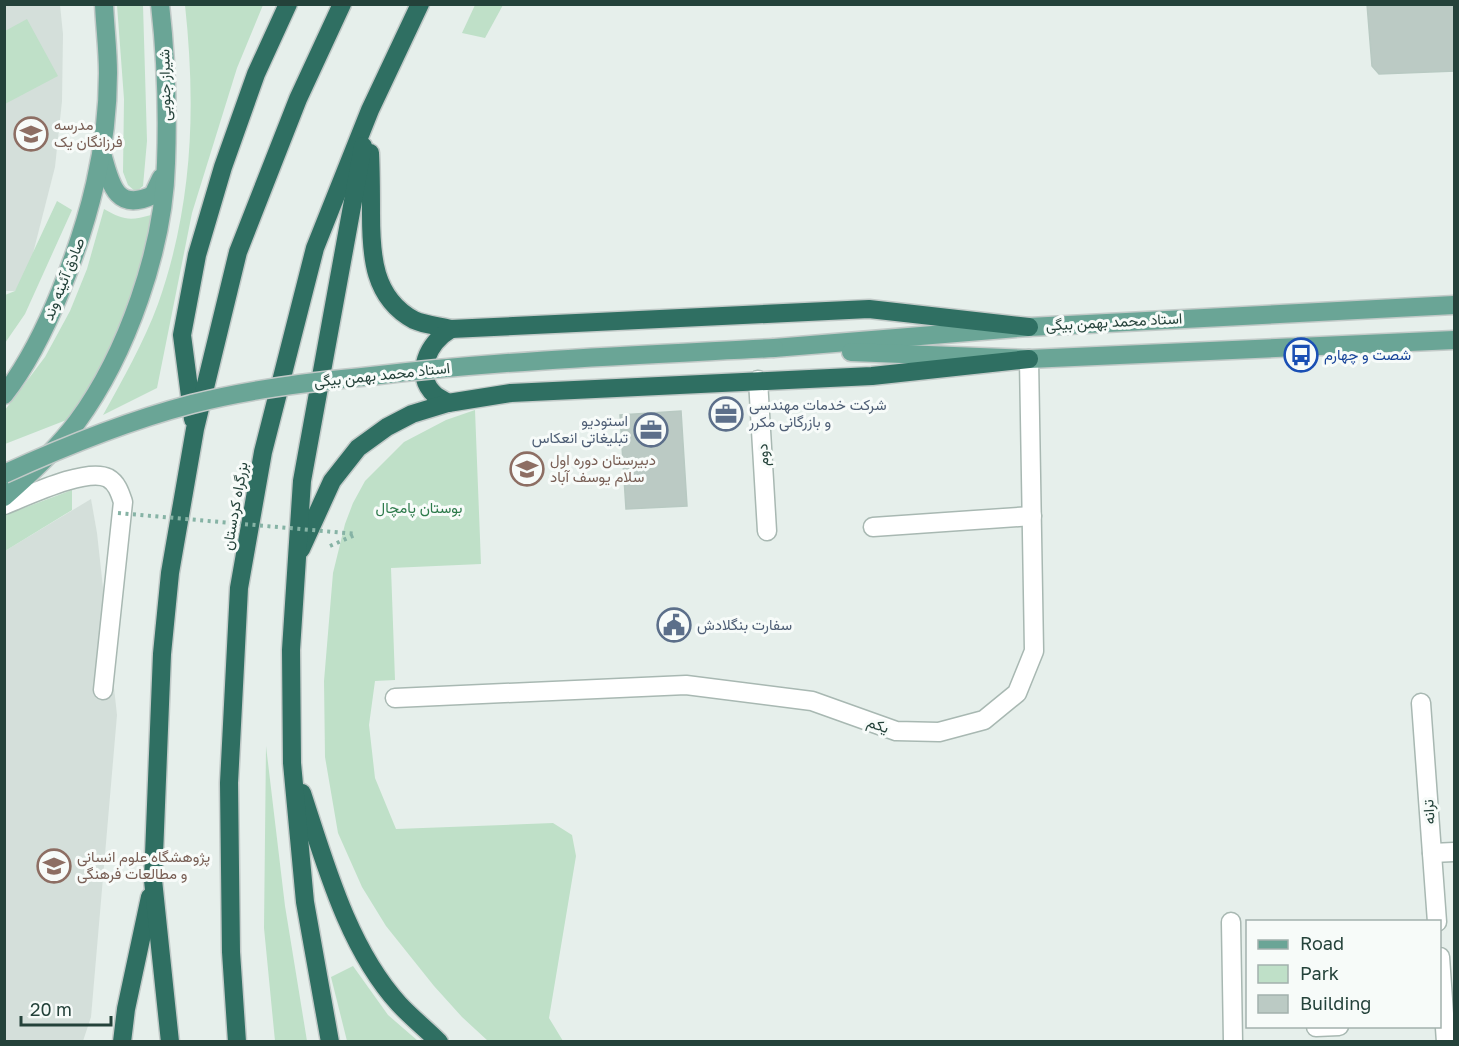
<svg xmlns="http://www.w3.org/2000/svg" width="1459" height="1046" viewBox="0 0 1459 1046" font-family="'Golos Text',Vazirmatn,sans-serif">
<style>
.built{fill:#d4dfda}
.green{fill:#bfe0c8}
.building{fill:#bbcac4;stroke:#b8c9c2;stroke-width:1.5}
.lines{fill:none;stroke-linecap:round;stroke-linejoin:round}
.minor-casing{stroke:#a8b8b2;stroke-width:21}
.major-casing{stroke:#c2cac8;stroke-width:21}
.highway-casing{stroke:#c2cac8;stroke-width:21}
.path{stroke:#86b3a5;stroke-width:4;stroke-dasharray:3 4.5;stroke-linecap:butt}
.minor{stroke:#fff;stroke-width:18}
.major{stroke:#6aa596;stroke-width:18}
.highway{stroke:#2f6f62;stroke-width:18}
.major-bridge-casing{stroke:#c2cac8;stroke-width:21;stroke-linecap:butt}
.path-bridge{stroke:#86b3a5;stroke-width:4;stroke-dasharray:3 4.5;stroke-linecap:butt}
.major-bridge{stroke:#6aa596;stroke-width:18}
.labels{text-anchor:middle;stroke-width:6;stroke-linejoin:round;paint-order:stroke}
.street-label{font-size:15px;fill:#24423a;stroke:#f7fbf9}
.education-label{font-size:15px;fill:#785e54;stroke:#f7fbf9;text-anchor:start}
.transit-label{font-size:15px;fill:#164399;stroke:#f7fbf9;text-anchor:start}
.service-label{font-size:15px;fill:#4e5e75;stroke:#f7fbf9;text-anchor:start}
.park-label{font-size:15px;fill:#2d7a4b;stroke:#f7fbf9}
</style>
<rect width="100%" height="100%" fill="#e6efeb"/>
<!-- built -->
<g class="built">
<polygon points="4,5 60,5 63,34 62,101 55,167 29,269 15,291 4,291"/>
<polygon points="91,499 97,533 117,715 91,1017 83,1041 5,1042 5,551"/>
</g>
<!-- green -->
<g class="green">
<polygon points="117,5 143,5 147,141 143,186 136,192 128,185 123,172 124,99"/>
<path d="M185,5H263L237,68L192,213L157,388L103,415C123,379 144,342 158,304C193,205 196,107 185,5Z"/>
<polygon points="475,5 503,5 485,38 462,33"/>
<polygon points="27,19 58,76 5,104 5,31"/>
<polygon points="57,201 72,210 25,314 5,343 5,295 15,291"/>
<path d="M104,209C123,220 130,221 151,215L147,247L121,331L85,395L69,419L5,444V410L45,357L70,311L87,269Z"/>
<polygon points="475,410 481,564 391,568 395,680 375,681 369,725 375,778 396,829 553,823 572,835 576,856 549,1018 563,1041 488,1041 462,1017 434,986 386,926 362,887 338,833 325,757 324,681 333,573 345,524 353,503 365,481 404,442 446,420"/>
<polygon points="72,490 72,510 5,551 5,515"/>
<polygon points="266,746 285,906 307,1041 275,1041 264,928"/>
<polygon points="353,966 388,1015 418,1041 347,1041 331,977"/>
</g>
<!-- building -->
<g class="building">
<polygon points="1367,4 1455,4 1455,71 1379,74 1372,66"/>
<polygon points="681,411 687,506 626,509 620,415"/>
</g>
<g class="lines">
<!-- minor casing -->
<g class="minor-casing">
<g id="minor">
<polyline points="758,380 767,531"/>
<path d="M4,505C27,496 87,467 108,478C117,483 120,493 123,502L103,690"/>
<polyline points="873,527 1032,516"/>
<polyline points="395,698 686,685 812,701 896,731 939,732 984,720 1017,693 1034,651 1029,359"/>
<polyline points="1421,703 1437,922"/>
<polyline points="1432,853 1454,852"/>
<polyline points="1231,922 1233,1042"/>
<polyline points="1440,957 1446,1042"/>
<polyline points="1316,1027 1339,1026"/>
</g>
</g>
<!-- major casing -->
<g class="major-casing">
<g id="major">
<path d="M103,157C111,186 117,212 153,195L161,178"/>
<polyline points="774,348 1029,327 1454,305"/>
<polyline points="851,352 1029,359 1454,340"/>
<path d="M4,395C29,363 46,327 61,290C89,220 108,150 108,73C108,50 105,27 104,4"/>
<path d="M4,497C30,474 56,450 77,422C127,354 164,248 166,163C168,110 166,57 160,4"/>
</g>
</g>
<!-- highway casing -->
<g class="highway-casing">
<g id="highway">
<path d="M370,153C371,174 371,194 371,214C371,255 373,298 414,320C425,325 439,326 451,329L869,309L1029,327"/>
<path d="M448,403C444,400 439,398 435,395C412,374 429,342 451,329"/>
<polyline points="193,419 182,335 197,255 223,167 256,74 288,4"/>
<polyline points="301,549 332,481 358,448 387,427 412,414 448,403 511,393 872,376 1029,359"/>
<path d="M302,793C325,863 348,948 399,1004C411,1017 426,1029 439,1042"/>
<polyline points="122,1042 126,1009 150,897"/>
<polyline points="170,1042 153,880 162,654 170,573 195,429 238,252 298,99 342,4"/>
<polyline points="237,1042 231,952 229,783 239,588 263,452 315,248 370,110 420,4"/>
<polyline points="330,1042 305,902 292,763 291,650 302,481 363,146"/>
</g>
</g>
<!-- path -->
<polyline class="path" points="330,546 357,534"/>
<!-- minor -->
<use href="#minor" class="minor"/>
<!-- major -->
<use href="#major" class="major"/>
<!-- highway -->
<use href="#highway" class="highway"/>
<!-- major-bridge casing -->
<g class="major-bridge-casing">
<path id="major-bridge" d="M4,474C65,446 127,421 192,404C250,389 311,382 371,376C505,360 640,355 774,348"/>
</g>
<!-- path-bridge -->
<polyline class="path-bridge" points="118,513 357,534"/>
<!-- major-bridge -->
<use href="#major-bridge" class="major-bridge"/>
</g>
<!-- icons -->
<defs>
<g id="school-ring" transform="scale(1.725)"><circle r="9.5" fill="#f7fbf9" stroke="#8d6e63" stroke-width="1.5"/><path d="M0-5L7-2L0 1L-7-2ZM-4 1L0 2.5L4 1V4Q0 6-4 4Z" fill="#8d6e63"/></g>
<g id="bus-ring" transform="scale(1.725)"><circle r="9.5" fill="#f7fbf9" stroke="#1a4fb4" stroke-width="1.5"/><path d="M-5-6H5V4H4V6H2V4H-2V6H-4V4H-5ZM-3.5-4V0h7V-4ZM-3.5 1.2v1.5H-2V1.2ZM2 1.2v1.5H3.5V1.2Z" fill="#1a4fb4"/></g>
<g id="office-ring" transform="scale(1.725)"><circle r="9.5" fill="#f7fbf9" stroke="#5c6f8a" stroke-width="1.5"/><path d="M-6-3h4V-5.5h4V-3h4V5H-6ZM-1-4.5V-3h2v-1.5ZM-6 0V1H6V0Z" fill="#5c6f8a"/></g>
<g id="civic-ring" transform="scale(1.725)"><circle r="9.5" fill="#f7fbf9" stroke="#5c6f8a" stroke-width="1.5"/><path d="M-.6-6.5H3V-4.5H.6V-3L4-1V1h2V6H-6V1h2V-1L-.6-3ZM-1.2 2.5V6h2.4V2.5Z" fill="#5c6f8a"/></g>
<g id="university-ring" transform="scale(1.725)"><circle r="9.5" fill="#f7fbf9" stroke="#8d6e63" stroke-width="1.5"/><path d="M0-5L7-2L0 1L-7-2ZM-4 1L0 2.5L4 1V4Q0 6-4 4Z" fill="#8d6e63"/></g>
</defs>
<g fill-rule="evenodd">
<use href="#school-ring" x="31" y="134"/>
<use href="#bus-ring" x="1301" y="355"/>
<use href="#office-ring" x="726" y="414"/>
<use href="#office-ring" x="651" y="430"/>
<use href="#school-ring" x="527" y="469"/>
<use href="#civic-ring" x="674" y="625"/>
<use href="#university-ring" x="54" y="866"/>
</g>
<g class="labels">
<!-- street labels -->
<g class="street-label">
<text transform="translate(165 85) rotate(-91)" y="5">شیراز جنوبی</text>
<text transform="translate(64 279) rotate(-68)" y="5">صادق آئینه وند</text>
<text transform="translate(1114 322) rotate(-3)" y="5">استاد محمد بهمن بیگی</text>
<text transform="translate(382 375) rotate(-6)" y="5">استاد محمد بهمن بیگی</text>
<text transform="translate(763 455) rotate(-93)" y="5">دوم</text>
<text transform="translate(235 506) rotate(-80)" y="5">بزرگراه کردستان</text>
<text transform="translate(878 725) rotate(20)" y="5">یکم</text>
<text transform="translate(1429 812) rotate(-94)" y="5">ترانه</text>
</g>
<!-- education labels -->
<g class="education-label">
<text x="54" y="130">مدرسه<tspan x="54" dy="17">فرزانگان یک</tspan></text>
<text x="550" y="465">دبیرستان دوره اول<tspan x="550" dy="17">سلام یوسف آباد</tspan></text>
<text x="77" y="862">پژوهشگاه علوم انسانی<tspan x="77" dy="17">و مطالعات فرهنگی</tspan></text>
</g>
<!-- transit labels -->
<g class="transit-label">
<text x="1324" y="360">شصت و چهارم</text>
</g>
<!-- service labels -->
<g class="service-label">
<text x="749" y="410">شرکت خدمات مهندسی<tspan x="749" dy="17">و بازرگانی مکرر</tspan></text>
<text x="628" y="426" text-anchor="end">استودیو<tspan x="628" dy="17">تبلیغاتی انعکاس</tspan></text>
<text x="697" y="630">سفارت بنگلادش</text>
</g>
<!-- park labels -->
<g class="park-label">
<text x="419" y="513">بوستان پامچال</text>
</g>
</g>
<!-- border -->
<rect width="1459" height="1046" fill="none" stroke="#24423a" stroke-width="12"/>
<!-- legend -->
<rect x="1246" y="920" width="195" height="108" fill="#f7fbf9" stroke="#a3b1ad" stroke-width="1.5"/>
<rect x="1258" y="940" width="30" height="9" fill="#6aa596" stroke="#a3b1ad" stroke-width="1.5"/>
<text x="1300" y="950" font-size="18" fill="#24423a">Road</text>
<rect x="1258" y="965" width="30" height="18" fill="#bfe0c8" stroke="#a3b1ad" stroke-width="1.5"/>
<text x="1300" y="980" font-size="18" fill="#24423a">Park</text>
<rect x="1258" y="995" width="30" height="18" fill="#bbcac4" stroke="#a3b1ad" stroke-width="1.5"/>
<text x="1300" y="1010" font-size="18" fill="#24423a">Building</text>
<!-- scale -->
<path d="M21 1016v9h90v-9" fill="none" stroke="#24423a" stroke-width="3"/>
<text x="30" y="1016" font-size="18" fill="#24423a" stroke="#f7fbf9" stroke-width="4.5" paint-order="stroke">20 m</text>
</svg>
